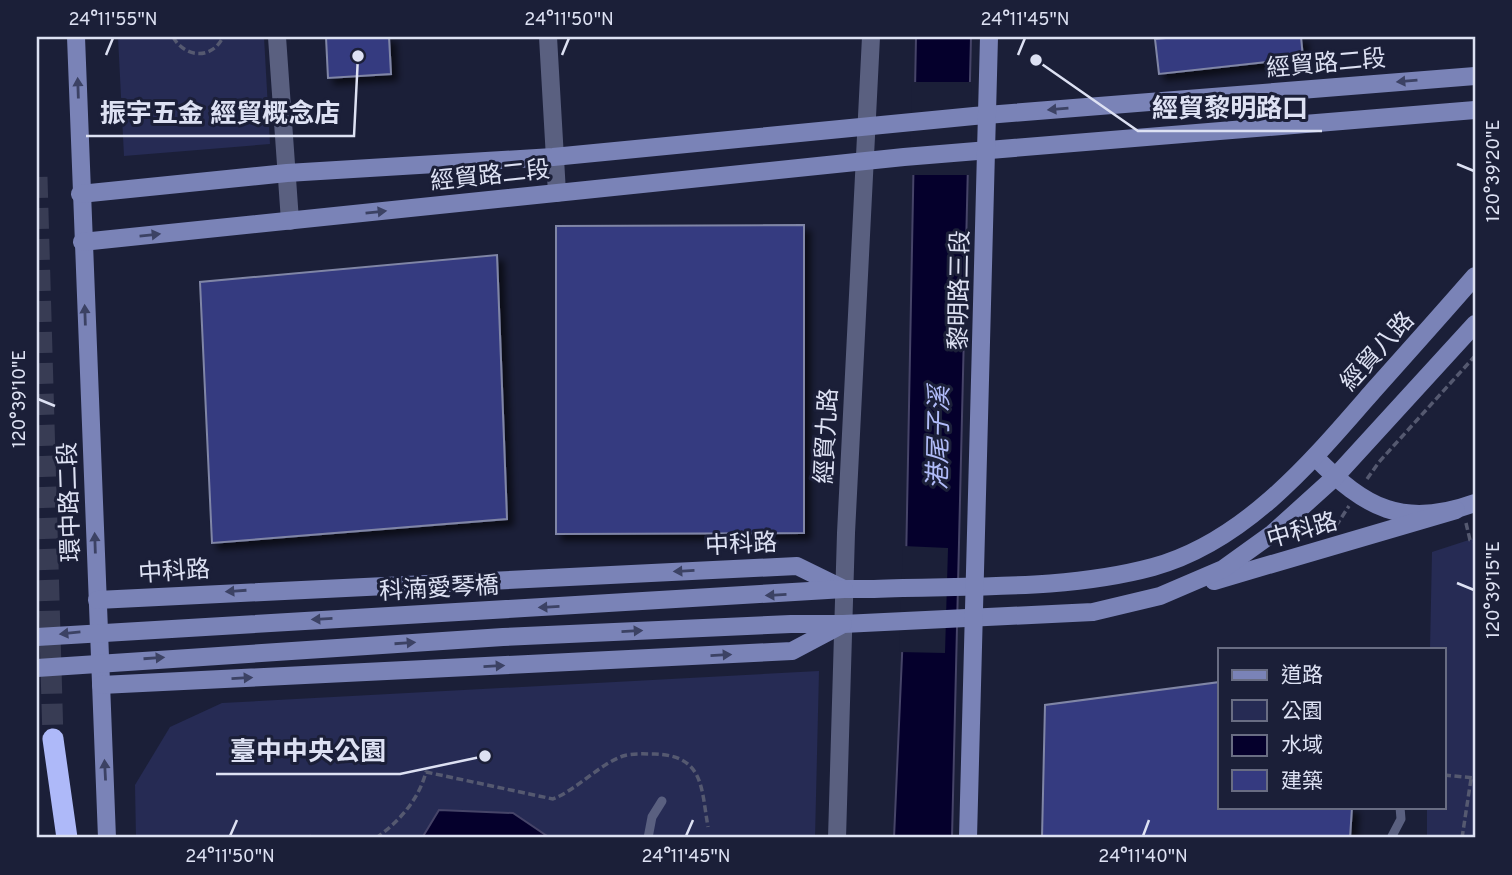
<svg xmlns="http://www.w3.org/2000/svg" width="1512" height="875" viewBox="0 0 1512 875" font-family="Overpass,'Noto Sans TC',sans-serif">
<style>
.green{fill:#262b54}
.water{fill:#05002c;stroke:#464468;stroke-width:2}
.pier{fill:#1b1f38}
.building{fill:#353a80;stroke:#8086a6;stroke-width:2;filter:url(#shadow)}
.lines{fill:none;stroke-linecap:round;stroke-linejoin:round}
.highway-tunnel{stroke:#383c54;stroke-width:21;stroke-dasharray:21 10;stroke-linecap:butt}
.path{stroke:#555970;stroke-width:3.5;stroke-dasharray:7 3.5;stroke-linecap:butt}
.lane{stroke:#5a6080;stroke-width:9}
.street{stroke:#5a6080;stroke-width:18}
.secondary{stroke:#7a83b7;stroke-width:18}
.highway{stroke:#aeb9f9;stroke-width:21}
.secondary-bridge{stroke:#7a83b7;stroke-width:18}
.oneway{fill:#3c4264}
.ticks{fill:none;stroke:#dde1f3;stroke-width:2.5}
.labels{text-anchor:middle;stroke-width:6;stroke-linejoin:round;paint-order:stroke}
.street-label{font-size:24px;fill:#dde1f3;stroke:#1b1f38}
.water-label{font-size:26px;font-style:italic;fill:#b0bbf8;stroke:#1b1f38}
.leader{fill:none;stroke:#dde1f3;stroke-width:2.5}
.callout-dot{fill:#dde1f3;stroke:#1b1f38;stroke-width:2.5}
.callout-label{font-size:26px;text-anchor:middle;font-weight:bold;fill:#dde1f3;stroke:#1b1f38;stroke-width:6;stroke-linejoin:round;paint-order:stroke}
.neatline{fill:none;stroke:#dde1f3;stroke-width:2.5}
.ticks-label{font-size:18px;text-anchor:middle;fill:#dde1f3}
</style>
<defs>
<filter id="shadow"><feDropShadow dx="6" dy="6" stdDeviation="3.5" flood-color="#0009"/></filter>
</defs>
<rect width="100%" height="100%" fill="#1b1f38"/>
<!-- green -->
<g class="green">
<polygon points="118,37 264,37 270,144 124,156"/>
<polygon points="1475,538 1475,838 1427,838 1427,807 1444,807 1444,649 1430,649 1432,552"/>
<polygon points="819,671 815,838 136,838 135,785 170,727 222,703"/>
</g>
<!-- water -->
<g class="water">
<polygon points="916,37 971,37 952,838 894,838 906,565"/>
<polygon points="439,810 513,813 550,838 422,838"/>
</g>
<!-- pier -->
<g class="pier">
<polygon points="912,82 972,82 971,175 910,175"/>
<polygon points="903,546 948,548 945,653 899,652"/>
</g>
<!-- building -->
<g class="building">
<polygon points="326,37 389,37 391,74 328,78"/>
<polygon points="1177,37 1301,37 1303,58 1159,74 1155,39"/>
<polygon points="804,225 804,533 556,534 556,226"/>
<polygon points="497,255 507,519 212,543 200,282"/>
<polygon points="1220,682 1220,807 1352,807 1350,838 1042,838 1045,705"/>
</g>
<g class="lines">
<!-- highway-tunnel -->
<polyline class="highway-tunnel" points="37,177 53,739"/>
<!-- path -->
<g class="path">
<path d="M173,37C185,58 212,60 223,37"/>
<polyline points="1367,479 1379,462 1475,356"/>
<polyline points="1312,520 1317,528 1325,529"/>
<polyline points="1466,523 1470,540 1475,542"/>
<polyline points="1336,526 1349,506"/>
<polyline points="1444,775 1475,778"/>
<polyline points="309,836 312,838"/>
<path d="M376,838C399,822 419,799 426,772L553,799C578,789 598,765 623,756C632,753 646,754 655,754C704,756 701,787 708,827"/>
<polyline points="1462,838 1471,779"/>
</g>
<!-- lane -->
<g class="lane">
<polyline points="648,838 652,817 662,801"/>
<polyline points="1391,838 1401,819 1400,807"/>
</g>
<!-- street -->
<g class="street">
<polyline points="277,37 290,221"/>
<polyline points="548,37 557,193"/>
<polyline points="837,838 846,533 871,37"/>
</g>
<!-- secondary -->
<g class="secondary">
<polyline points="76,37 107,838"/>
<polyline points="80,194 287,173 553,157 974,116 1475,76"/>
<polyline points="82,242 904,157 1475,110"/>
<path d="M1315,457C1365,508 1403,529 1475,503"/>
<polyline points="1214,581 1456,510"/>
<path d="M97,600L797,566L844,589H874C966,585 1064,591 1153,567C1245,542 1313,460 1373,391C1407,353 1441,315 1475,276"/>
<polyline points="101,685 792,651 843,624 1093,612 1160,596 1223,569 1273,533 1335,477 1475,324"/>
<polyline points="968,838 989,37"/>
</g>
<!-- highway -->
<polyline class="highway" points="53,739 67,838"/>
<!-- secondary-bridge -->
<g class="secondary-bridge">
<polyline points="37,637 844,589"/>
<polyline points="37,668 503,637 791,624 843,624"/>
</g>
</g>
<!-- one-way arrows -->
<defs><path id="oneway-solid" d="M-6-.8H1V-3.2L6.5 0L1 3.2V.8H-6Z" transform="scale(1.75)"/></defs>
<g class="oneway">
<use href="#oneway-solid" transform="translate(1407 81) rotate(175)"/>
<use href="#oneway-solid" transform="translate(78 88) rotate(-92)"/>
<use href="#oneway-solid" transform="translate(1058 109) rotate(175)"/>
<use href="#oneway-solid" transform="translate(376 212) rotate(-6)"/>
<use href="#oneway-solid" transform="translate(150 235) rotate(-6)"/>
<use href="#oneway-solid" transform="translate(85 315) rotate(-92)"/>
<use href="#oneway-solid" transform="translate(95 543) rotate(-92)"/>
<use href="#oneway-solid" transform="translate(684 571) rotate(177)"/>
<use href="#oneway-solid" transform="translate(236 591) rotate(176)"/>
<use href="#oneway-solid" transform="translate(776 595) rotate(177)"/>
<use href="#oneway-solid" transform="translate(549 607) rotate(177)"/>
<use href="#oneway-solid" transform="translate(322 619) rotate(177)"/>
<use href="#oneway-solid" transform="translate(632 631) rotate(-3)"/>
<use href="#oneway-solid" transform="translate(70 633) rotate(174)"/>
<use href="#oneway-solid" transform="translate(405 643) rotate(-4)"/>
<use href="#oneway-solid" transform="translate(721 655) rotate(-3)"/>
<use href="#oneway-solid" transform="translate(154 658) rotate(-4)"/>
<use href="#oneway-solid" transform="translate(494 666) rotate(-3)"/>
<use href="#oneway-solid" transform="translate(242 678) rotate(-3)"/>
<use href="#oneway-solid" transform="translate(105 770) rotate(-93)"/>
</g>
<!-- ticks -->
<path class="ticks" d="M106,55L113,38M562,55L569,38M1018,55L1025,38M1457,164L1474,171M38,399L55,406M1457,583L1474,590M230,836L237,820M686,836L693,820M1143,836L1149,820"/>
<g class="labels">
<!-- street labels -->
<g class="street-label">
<text transform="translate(1326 63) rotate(-5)" y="8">經貿路二段</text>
<text transform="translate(490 175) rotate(-6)" y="8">經貿路二段</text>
<text transform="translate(959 290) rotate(-89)" y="8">黎明路三段</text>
<text transform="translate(1377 351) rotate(-48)" y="8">經貿八路</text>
<text transform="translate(826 436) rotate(-87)" y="8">經貿九路</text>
<text transform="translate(69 502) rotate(-92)" y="8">環中路二段</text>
<text transform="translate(1302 530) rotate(-16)" y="8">中科路</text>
<text transform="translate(741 544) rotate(-3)" y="8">中科路</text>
<text transform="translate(174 571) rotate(-4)" y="8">中科路</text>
<text transform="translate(439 588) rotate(-3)" y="8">科湳愛琴橋</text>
</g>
<!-- water labels -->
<g class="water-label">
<text transform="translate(938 438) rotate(-89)" y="9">港尾子溪</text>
</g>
</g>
<!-- callouts -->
<path class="leader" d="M1036 60L1138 131H1322M358 56L354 136H86M485 756L400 774H216"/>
<g class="callout-dot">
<circle cx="1036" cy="60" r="7"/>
<circle cx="358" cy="56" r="7"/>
<circle cx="485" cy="756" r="7"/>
</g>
<g class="callout-label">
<text x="1230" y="117">經貿黎明路口</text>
<text x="220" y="122">振宇五金 經貿概念店</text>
<text x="308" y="760">臺中中央公園</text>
</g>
<!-- border -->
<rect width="1512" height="875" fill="none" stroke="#1b1f38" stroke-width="77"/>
<!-- legend -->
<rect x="1218" y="648" width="228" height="161" fill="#1b1f38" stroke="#696d83" stroke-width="2"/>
<rect x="1232" y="670" width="35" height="10" fill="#7a83b7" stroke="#696d83" stroke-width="2"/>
<text x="1281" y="682" font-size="21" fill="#dde1f3">道路</text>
<rect x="1232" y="700" width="35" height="21" fill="#262b54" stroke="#696d83" stroke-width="2"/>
<text x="1281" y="718" font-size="21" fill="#dde1f3">公園</text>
<rect x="1232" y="735" width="35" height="21" fill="#05002c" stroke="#696d83" stroke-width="2"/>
<text x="1281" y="752" font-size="21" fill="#dde1f3">水域</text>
<rect x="1232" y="770" width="35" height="21" fill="#353a80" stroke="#696d83" stroke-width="2"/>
<text x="1281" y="788" font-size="21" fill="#dde1f3">建築</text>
<rect x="38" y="38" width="1436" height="798" class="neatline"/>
<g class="ticks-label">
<text x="113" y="25">24°11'55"N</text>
<text x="569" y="25">24°11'50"N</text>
<text x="1025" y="25">24°11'45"N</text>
<text transform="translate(1493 171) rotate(-90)" y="6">120°39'20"E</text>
<text transform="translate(19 399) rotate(-90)" y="6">120°39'10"E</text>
<text transform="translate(1493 590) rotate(-90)" y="6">120°39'15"E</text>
<text x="230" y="862">24°11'50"N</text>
<text x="686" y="862">24°11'45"N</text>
<text x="1143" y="862">24°11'40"N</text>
</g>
</svg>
